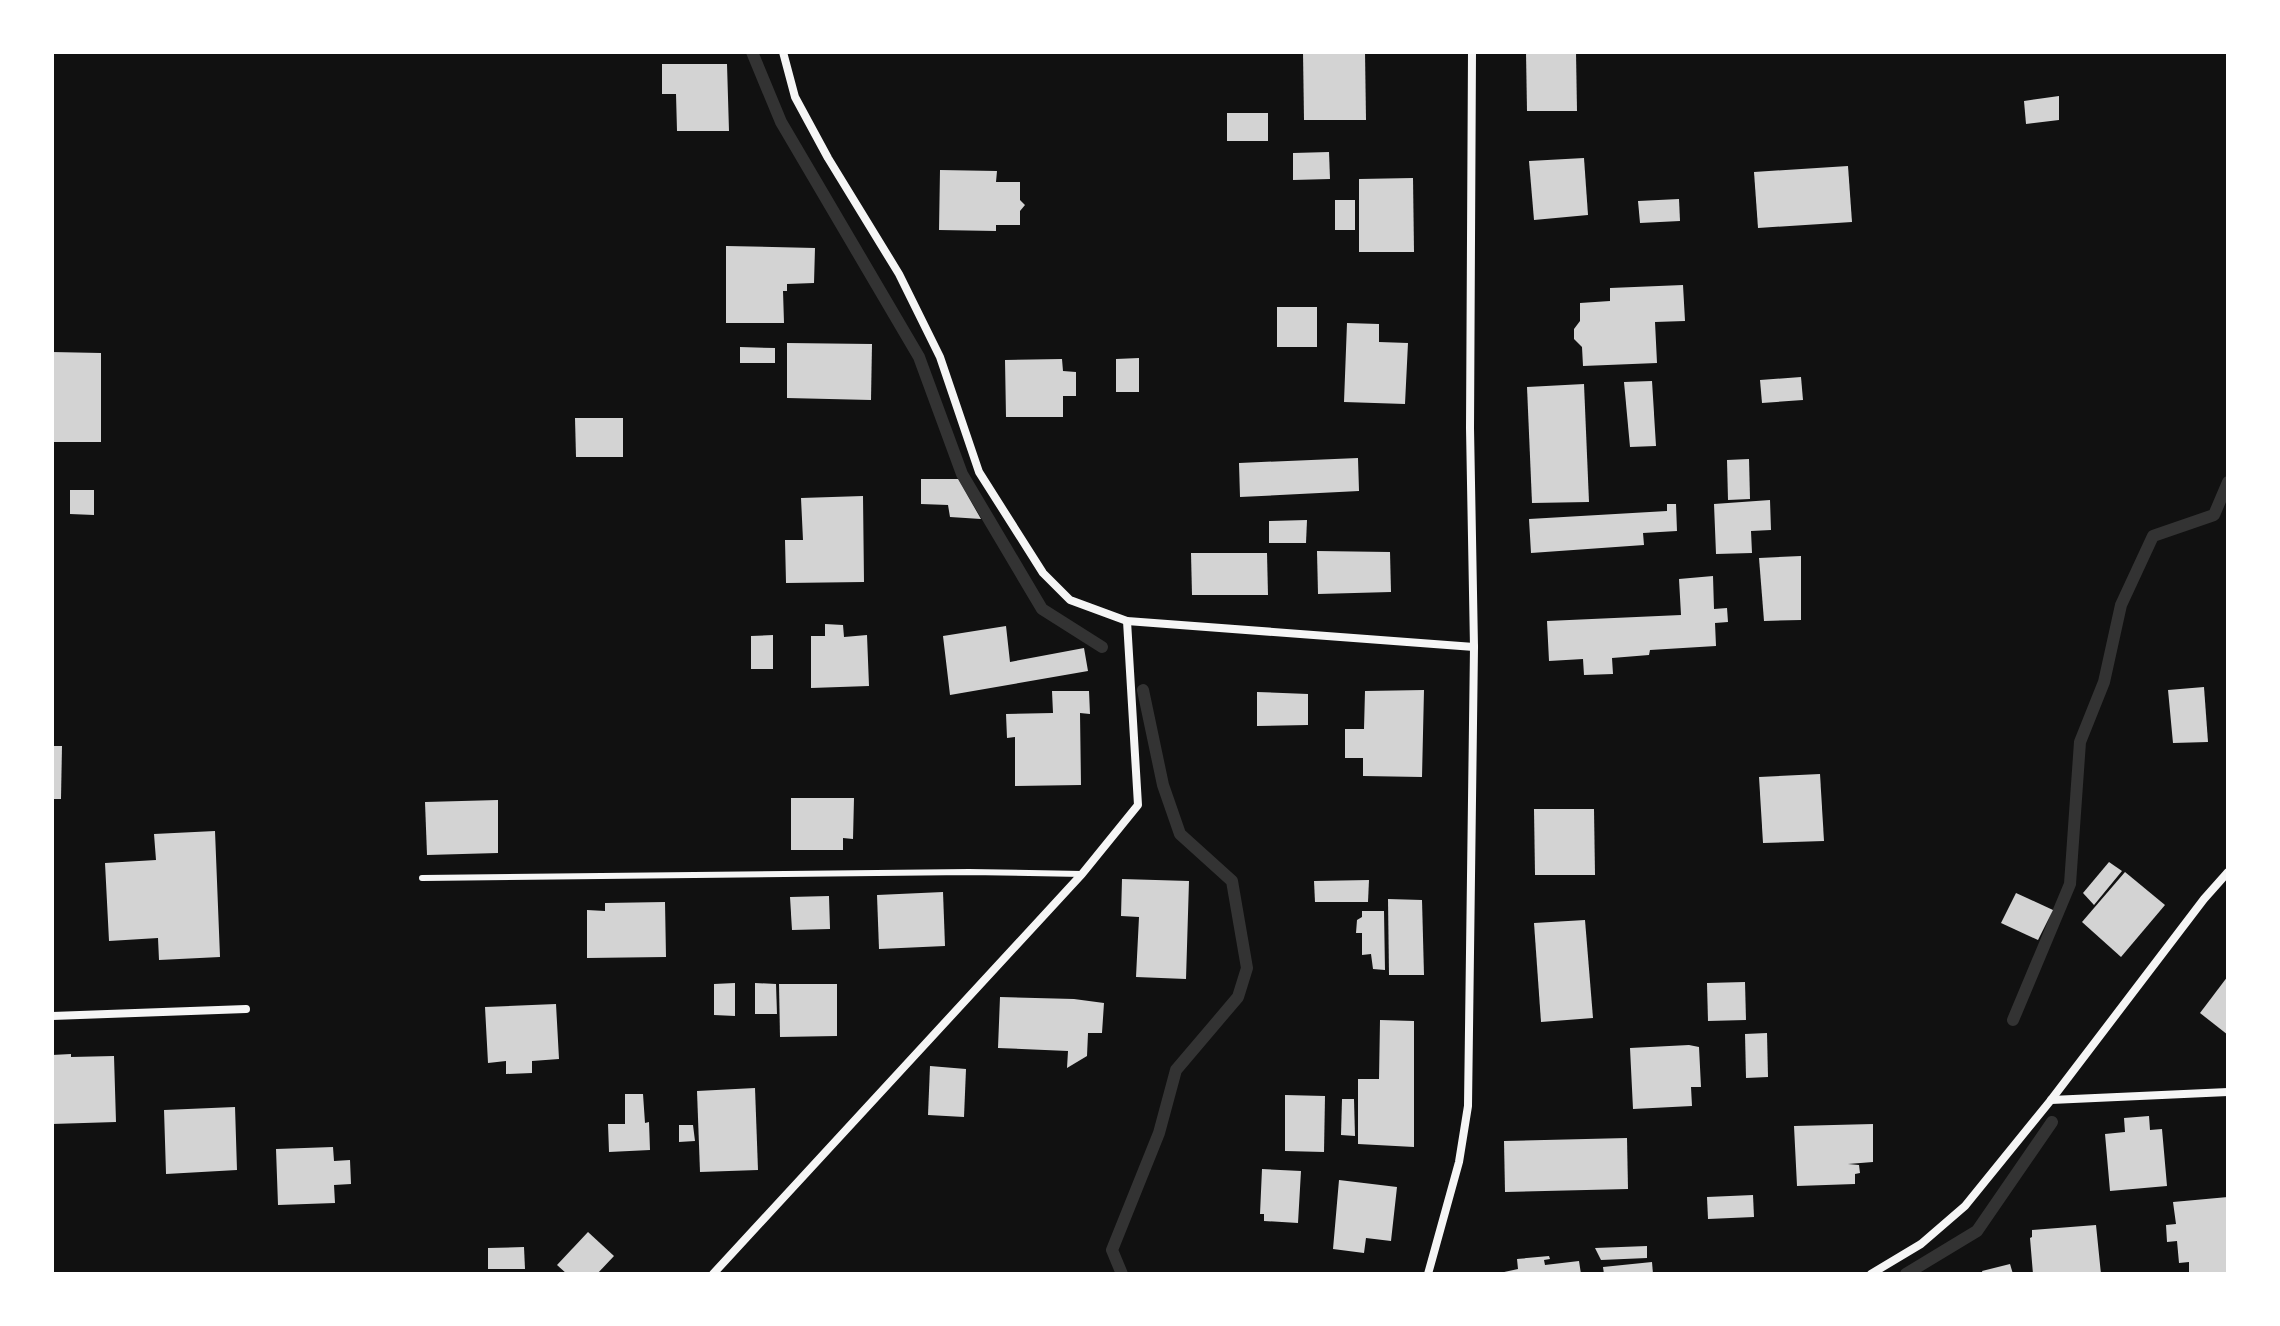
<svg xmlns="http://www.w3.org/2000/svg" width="2280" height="1326" viewBox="0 0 2280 1326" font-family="'Asap Condensed',sans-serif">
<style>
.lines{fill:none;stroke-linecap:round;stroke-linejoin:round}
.stream{stroke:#333;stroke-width:12}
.building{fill:#d3d3d3}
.service{stroke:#f5f5f5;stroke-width:6}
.minor{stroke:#f5f5f5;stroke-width:8}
</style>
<rect width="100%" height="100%" fill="#111"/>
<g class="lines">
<!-- stream -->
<g class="stream">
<polyline points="752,52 781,122 919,357 962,474 1042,609 1102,647"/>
<polyline points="2013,1020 2070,884 2080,742 2104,682 2121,605 2153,536 2214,515 2228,482"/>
<polyline points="1122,1274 1112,1250 1159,1133 1176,1070 1238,997 1247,968 1232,881 1180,834 1163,785 1143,690"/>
<polyline points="1906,1274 1977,1231 2052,1122"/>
</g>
</g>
<!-- building -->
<g class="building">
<polygon points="1303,52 1365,52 1366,120 1304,120"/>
<polygon points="1526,52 1576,52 1577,111 1527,111"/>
<polygon points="662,64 727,64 729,131 677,131 676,94 662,94"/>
<polygon points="2059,96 2059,120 2026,124 2024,101"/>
<rect x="1227" y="113" width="41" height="28"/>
<polygon points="1329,152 1330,179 1293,180 1293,153"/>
<polygon points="1584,158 1588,215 1534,220 1529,161"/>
<polygon points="1848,166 1852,222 1758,228 1754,172"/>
<polygon points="940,170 997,171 996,182 1020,182 1020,200 1025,205 1020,211 1020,225 996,225 996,231 939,230"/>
<polygon points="1413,178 1414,252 1359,252 1359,179"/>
<polygon points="1679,199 1680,221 1640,223 1638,201"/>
<rect x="1335" y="200" width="20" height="30"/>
<polygon points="726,246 815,248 814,283 787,284 787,291 783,291 784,323 726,323"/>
<polygon points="1683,285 1685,321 1655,322 1657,363 1583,366 1582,347 1574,339 1574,329 1580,321 1580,303 1610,301 1610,288"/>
<rect x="1277" y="307" width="40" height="40"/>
<polygon points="1347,323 1379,324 1379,342 1408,343 1405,404 1344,402"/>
<polygon points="787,343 872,344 871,400 787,398"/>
<polygon points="740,347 775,348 775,363 740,363"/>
<polygon points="52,352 101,353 101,442 52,442"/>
<polygon points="1139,358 1139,392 1116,392 1116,359"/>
<polygon points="1062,359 1063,371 1076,372 1076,396 1063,396 1063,417 1006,417 1005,360"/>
<polygon points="1801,377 1803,400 1762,403 1760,380"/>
<polygon points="1652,381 1656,446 1630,447 1624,382"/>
<polygon points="1584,384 1589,502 1532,503 1527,387"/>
<polygon points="575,418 623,418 623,457 576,457"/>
<polygon points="1358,458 1359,491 1240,497 1239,463"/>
<polygon points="1749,459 1750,499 1728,500 1727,460"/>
<polygon points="921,479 958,479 981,519 950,517 948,505 921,504"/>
<polygon points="70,490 94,490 94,515 70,514"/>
<polygon points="863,496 864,582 786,583 785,540 803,540 801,498"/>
<polygon points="1770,500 1771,530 1751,531 1752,553 1716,554 1714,504"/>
<polygon points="1667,504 1676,504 1677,531 1643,533 1644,545 1531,553 1529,519 1667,511"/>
<polygon points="1307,520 1306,543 1269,543 1269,521"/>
<polygon points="1317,551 1390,552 1391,592 1318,594"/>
<polygon points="1191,553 1267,553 1268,595 1192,595"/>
<polygon points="1801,556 1801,620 1764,621 1759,558"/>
<polygon points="1713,576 1714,609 1727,608 1728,622 1715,623 1716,646 1650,650 1649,655 1612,658 1613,674 1584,675 1583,659 1549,661 1547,621 1681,615 1679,579"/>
<polygon points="825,624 843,625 844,637 867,635 869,686 811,688 811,636 825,636"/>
<polygon points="1006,626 1010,662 1084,648 1088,671 950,695 943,636"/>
<polygon points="773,635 773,669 751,669 751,636"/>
<polygon points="2204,687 2208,742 2173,743 2168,690"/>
<polygon points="1424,690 1422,777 1363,776 1363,758 1345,758 1345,729 1364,729 1365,691"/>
<polygon points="1052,691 1089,691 1090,714 1080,713 1081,785 1015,786 1015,737 1007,738 1006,714 1053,713"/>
<polygon points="1257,692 1308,694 1308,725 1257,726"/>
<polygon points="52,746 62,746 61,799 52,799"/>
<polygon points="1820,774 1824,841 1763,843 1759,777"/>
<polygon points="791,798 854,798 853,839 843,838 843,850 791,850"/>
<polygon points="498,800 498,853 427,855 425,802"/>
<polygon points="1534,809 1594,809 1595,875 1535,875"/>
<polygon points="215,831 220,957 159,960 158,938 109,941 105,863 156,860 154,834"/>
<polygon points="2109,862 2122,871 2094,905 2083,893"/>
<polygon points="2125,872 2165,905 2121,957 2082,922"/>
<polygon points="1122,879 1189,881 1186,979 1136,977 1139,917 1121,916"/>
<polygon points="1369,880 1368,902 1315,902 1314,881"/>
<polygon points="943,892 945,946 879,949 877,895"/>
<polygon points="2016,893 2053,910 2038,940 2001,923"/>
<polygon points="829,896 830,929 792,930 790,897"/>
<polygon points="1388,899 1422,900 1424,975 1389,975"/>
<polygon points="665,902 666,957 587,958 587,910 605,911 605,903"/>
<polygon points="1362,911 1384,911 1385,970 1373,969 1371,954 1362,955 1362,933 1356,933 1357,920 1362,917"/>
<polygon points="1585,920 1593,1018 1541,1022 1534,923"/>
<polygon points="2228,976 2228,1035 2200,1013"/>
<polygon points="1745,982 1746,1020 1708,1021 1707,983"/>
<polygon points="735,983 735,1016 714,1015 714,984"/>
<polygon points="755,983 776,984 777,1014 755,1014"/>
<polygon points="779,984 837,984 837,1036 780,1037"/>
<polygon points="1000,997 1074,999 1104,1003 1102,1033 1088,1033 1087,1056 1067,1068 1068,1051 998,1048"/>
<polygon points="556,1004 559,1059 532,1061 532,1073 506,1074 506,1061 488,1063 485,1007"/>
<polygon points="1380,1020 1414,1021 1414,1147 1358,1144 1358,1079 1379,1079"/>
<polygon points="1767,1033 1768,1077 1746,1078 1745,1034"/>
<polygon points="1689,1045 1699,1047 1701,1087 1691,1087 1692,1106 1633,1109 1630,1048"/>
<polygon points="71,1054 71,1057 114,1056 116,1122 52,1124 52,1055"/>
<polygon points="930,1066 966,1069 964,1117 928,1115"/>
<polygon points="755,1088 758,1170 700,1172 697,1091"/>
<polygon points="625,1094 643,1094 645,1123 649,1122 650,1150 609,1152 608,1124 625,1124"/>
<polygon points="1285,1095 1325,1096 1324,1152 1285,1151"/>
<polygon points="1342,1099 1354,1099 1355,1136 1341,1135"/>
<polygon points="235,1107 237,1170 166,1174 164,1110"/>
<polygon points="2149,1116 2150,1130 2162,1129 2167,1186 2110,1191 2105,1134 2125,1132 2124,1118"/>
<polygon points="1873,1124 1873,1162 1848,1164 1859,1165 1860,1173 1855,1174 1855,1184 1797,1186 1794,1126"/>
<polygon points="679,1125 693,1125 695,1141 679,1142"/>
<polygon points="1627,1138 1628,1189 1505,1192 1504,1141"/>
<polygon points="333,1147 334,1161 350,1160 351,1184 334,1185 335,1203 278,1205 276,1149"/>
<polygon points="1262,1169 1301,1171 1298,1223 1264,1221 1264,1214 1260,1214"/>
<polygon points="1339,1180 1397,1187 1391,1241 1366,1238 1364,1253 1333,1249"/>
<polygon points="1753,1195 1754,1217 1708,1219 1707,1197"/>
<polygon points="2228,1197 2228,1274 2189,1274 2189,1262 2179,1263 2177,1241 2167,1242 2166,1225 2176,1224 2173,1202"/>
<polygon points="2096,1225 2101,1274 2033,1274 2030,1238 2032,1237 2032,1230"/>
<polygon points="588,1232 614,1256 597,1274 567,1274 557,1265"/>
<polygon points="1647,1246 1647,1258 1601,1260 1595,1248"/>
<polygon points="524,1247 525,1269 488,1269 488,1248"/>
<polygon points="1549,1256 1550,1259 1544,1260 1545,1265 1579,1261 1581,1274 1495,1274 1518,1269 1517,1259"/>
<polygon points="1652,1262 1653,1274 1604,1274 1603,1267"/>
<polygon points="2010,1264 2013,1274 1983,1274 1982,1271"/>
</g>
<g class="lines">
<!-- service -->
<polyline class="service" points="422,878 969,872 1082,874"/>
<!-- minor -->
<g class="minor">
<polyline points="783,52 795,97 828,158 899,274 940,357 979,472 1043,573 1070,600 1127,621 1474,647"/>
<polyline points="52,1016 246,1009"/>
<polyline points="2051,1100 2228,1092"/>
<polyline points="713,1274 1082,874 1138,805 1127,621"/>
<polyline points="1428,1274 1459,1162 1468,1106 1474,647 1470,428 1472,52"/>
<polyline points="1871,1274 1921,1244 1965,1206 2051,1100 2204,899 2228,872"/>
</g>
</g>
<!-- border -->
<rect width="2280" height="1326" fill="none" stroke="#ffffff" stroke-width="108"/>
</svg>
